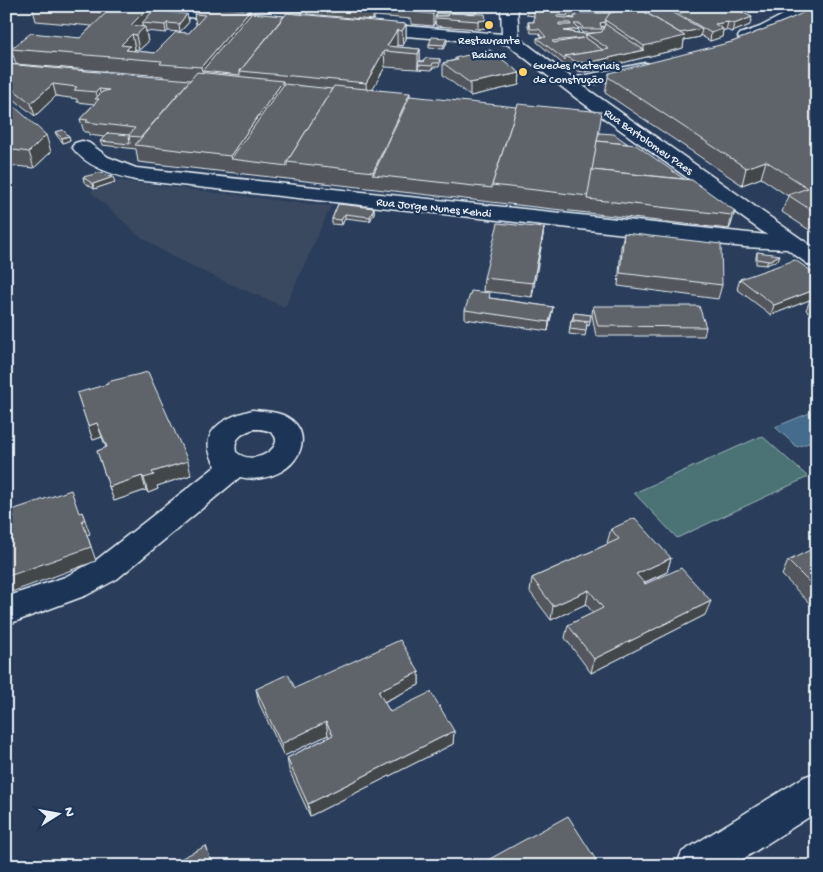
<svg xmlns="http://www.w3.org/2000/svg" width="823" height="872" viewBox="0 0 823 872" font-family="'Gochi Hand',sans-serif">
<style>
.built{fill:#3a4960}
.green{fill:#4b7376;stroke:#9ab2b7}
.water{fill:#446c8c;stroke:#86a1b7}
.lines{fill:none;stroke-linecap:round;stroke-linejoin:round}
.minor-casing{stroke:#e8f1f8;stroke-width:3}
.minor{fill:#1d3557;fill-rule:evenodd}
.wall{fill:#52565b;stroke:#e8f1f8;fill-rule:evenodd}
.shaded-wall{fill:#42464a;stroke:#e8f1f8}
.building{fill:#5f646a;stroke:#e8f1f8;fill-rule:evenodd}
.poi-dot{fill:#ffd166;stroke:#1d3557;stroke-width:2}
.labels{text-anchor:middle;stroke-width:4.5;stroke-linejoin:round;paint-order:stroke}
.far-poi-label{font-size:12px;fill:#e8f1f8;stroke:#1d3557}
.far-street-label{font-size:12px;fill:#e8f1f8;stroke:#1d3557}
</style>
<rect width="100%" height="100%" fill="#2a3e5b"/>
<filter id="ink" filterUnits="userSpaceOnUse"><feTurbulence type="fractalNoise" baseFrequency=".02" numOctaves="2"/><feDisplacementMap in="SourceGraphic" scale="10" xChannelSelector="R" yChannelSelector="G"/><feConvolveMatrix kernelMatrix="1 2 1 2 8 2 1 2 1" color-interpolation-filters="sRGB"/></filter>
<g filter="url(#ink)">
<!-- built -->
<polygon class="built" points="120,181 298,203 331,206 285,307 228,283 169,255 137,234 90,191"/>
<!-- green -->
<polygon class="green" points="762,436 808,477 677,538 634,493"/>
<!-- water -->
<polygon class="water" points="817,410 817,440 797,447 775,427"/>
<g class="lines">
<!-- minor casing -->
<g class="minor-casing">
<g id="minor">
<polygon points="115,6 175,6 231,11 236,13 239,16 236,19 231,21 122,11 117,9"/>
<path d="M501,6H517L519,38L572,78L645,63L651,64L653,68L651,72L583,86L817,250V267L809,265L787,249L744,247L135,180C112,174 86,167 72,147L75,143L82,141L89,143L108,157L136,168L767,235L576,98L507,44L368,33L362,31L360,28L362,25L368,23L502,34Z"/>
<path d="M800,6H817V10C799,19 760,45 740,40L738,37L740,34L760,27Z"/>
<path d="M252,410C262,411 273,411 283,415C313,428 304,461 278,473C266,479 253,480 240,477L117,579L87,595L6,625V597L65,577L95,561L216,466C195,432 222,418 252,410ZM254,429C260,429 268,429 273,434C286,446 254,468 236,452C233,438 242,433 254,429Z"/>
<polygon points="817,772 817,812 732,866 676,866 682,852 804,777"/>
</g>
</g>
<!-- minor -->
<use href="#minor" class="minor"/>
</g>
<!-- wall -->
<g class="wall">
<polygon points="32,6 157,12 189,22 180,32 168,31 166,33 146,31 148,42 139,50 135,49 134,51 155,53 189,33 196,25 194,14 251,13 284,16 406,24 406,39 403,46 397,45 396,47 420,49 420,61 440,59 440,64 439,67 433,67 432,70 385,67 372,89 599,133 628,144 735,211 731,225 729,229 138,162 136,149 102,145 100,141 104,137 89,135 89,132 84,132 80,119 94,104 77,102 77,99 56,96 35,116 6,93 6,64 163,78 163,76 16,64 11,49 80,38 92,26 36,21"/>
<polygon points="231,6 477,6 476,14 485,28 478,29 436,26 435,21 433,26 411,24 411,19 375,16 373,20 307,14 306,9 302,14 232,8"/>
<path d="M535,6H571V9L577,13H602L603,7L640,9L650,6H729L750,25L732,32L726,30H723L722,37L710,41L700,35V37L684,40L683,48L642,58L586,72L576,71L564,65L537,42V38H542L539,33H531L528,26V22H534V16L527,15V7H535ZM568,17L574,18V19L567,18ZM577,28H581L582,33H595L586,34V36L578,33Z"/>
<polygon points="573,6 602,6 602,7"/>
<polygon points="751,6 770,6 762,10"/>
<polygon points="817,8 817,235 782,212 788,196 761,178 742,185 605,93 608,77 732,42 790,19"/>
<polygon points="447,42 444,49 429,48 429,44"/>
<polygon points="455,58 520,73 519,85 470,96 443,75 443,63 455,60"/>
<polygon points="6,99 51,152 34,168 6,165"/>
<polygon points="55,132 69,136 70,140 63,143 57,136"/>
<polygon points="107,176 115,182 94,189 84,182 83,177"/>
<polygon points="338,204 374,208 374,213 370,221 345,218 342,225 332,224 332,219"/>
<polygon points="544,228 542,242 532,297 483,291 484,278"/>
<polygon points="624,233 722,285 718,299 618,286 621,247"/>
<polygon points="757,252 778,260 766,265 756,264 756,257"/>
<polygon points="817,275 817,297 771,315 737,289 740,279"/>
<polygon points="490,298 553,307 548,331 465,319 465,310"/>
<polygon points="817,298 817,320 806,310 810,300"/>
<polygon points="593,306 706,327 704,336 596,336 592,315"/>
<polygon points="574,313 591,315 589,326 587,325 585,336 569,334 571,320 572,320"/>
<polygon points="77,393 191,475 157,486 158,489 148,493 146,490 114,501 97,451 106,448 102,437 93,440"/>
<polygon points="611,529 671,558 667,572 644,583 645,584 705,615 591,673 565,638 568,625 593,613 586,604 551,620 530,592 532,578 608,544 607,543"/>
<polygon points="817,555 817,611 782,575 788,561"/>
<polygon points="419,672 419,685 384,702 390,712 454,731 453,744 310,816 289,770 287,758 329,737 328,735 284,756 259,703 256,689 295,688"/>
</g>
<!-- shaded-wall -->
<g class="shaded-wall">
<polygon points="150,6 156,6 158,16 142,23 143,29 145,27 148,42 139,50 136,35 131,25"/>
<polygon points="302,6 308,6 306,7 306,9 302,14"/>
<polygon points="374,6 375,6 375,16 373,20 373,9"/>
<polygon points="437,6 441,6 438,11 438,15 435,17 435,21 433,26 433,14"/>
<polygon points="763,6 770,6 762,10"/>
<polygon points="250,10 252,25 202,71 201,67"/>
<polygon points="187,14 189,22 180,32 179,24"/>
<polygon points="752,17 750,25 732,32 734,24"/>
<polygon points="486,20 485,28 478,29 478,21"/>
<polygon points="605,22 605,26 599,27 600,23"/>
<polygon points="728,22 726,30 723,30 722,37 710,41 711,33 715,24"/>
<polygon points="167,23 168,31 166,33 165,25"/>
<polygon points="406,24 406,39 403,46 402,31"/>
<polygon points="579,29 578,33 564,31"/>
<polygon points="702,29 700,37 684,40 683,48 642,58 586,72 587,63 644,50 644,46 678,33"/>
<polygon points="397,30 397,45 393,52 387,46"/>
<polygon points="132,34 135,49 132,53 121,45"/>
<polygon points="447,38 447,42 444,49 444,45"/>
<polygon points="420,49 420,64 418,65 418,69 418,54"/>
<polygon points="384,51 385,67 367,99 366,83"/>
<polygon points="520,73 519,85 470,96 470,83"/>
<polygon points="283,81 285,96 231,159 230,156"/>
<polygon points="53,84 56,96 35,116 31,103"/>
<polygon points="99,89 102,101 98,99 96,92"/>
<polygon points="410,93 410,109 373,175 373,172"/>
<polygon points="46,135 51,152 34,168 29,152"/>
<polygon points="69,136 70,140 63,143 62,138"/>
<polygon points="766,161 761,178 742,185 746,168"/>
<polygon points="113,177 115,182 94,189 93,184"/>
<polygon points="374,208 374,213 370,221 370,217"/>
<polygon points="735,211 731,225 729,229 732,215"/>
<polygon points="345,214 345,218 342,225 341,220"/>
<polygon points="544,228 542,242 532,297 533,283"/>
<polygon points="780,255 778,260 766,265 768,261"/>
<polygon points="817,289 817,297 771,315 774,305"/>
<polygon points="553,307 551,316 548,331 549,322"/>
<polygon points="97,423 102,437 93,440 88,426"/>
<polygon points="188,461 191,475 157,486 158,489 148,493 144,478 152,472"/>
<polygon points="142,476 146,490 114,501 109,487"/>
<polygon points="82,512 90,534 87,535 96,561 6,594 6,577 82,520"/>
<polygon points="671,558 667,572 632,588 636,574"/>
<polygon points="589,590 586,604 551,620 553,606"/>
<polygon points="711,601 705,615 591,673 594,659"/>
<polygon points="419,672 419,685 379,704 378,691"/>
<polygon points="326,722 328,735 284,756 281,744"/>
<polygon points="454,731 453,744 310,816 308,804"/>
<polygon points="596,860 594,866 587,866"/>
</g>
<!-- building -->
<g class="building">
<polygon points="32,6 150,6 131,25 145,27 136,35 132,34 121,45 130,46 126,50 155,53 176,32 189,33 205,15 194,14 200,6 250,10 201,67 160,64 162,61 11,49 31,33 80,38 106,13"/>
<polygon points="306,6 323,6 323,8 306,7"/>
<polygon points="344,6 374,6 373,9"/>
<polygon points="395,6 437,6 433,14 411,12 413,8"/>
<polygon points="440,6 477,6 476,10 476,14 454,13 454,12 438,11"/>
<polygon points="630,6 638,6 640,9 636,7 620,11 604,12 603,7"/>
<polygon points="650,6 664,6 656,9 665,8 702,29 680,33 640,9"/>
<polygon points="666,6 729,6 752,17 734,24 728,22 715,24 723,29 711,33"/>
<path d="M527,7L576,10L577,13H610L605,22L600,23L602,29H583L581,24H574L579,29L564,31L584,34L586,36V38L603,50L565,56V60L537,38L546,37L539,29H531L528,22H534V12L527,11ZM568,13L576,14L577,16H574L575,19L557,17V15L567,16ZM559,23H570L571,25H559ZM583,38L554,43L552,41Z"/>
<polygon points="636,7 685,36 644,46 605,20 610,13"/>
<polygon points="815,7 817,8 817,214 788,195 808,188 766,161 746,168 608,77 609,73 732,42 790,19"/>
<polygon points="153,11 187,14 179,24 167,23 165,25 142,23"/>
<polygon points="251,13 284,16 240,71 240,75 202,71"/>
<polygon points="287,13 406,24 402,31 397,30 387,46 420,49 418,54 384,51 366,83 240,71"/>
<polygon points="437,13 448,14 448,16 436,16 435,17"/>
<polygon points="448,13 485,14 486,20 478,21 436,18 436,16 448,16"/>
<polygon points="605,24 644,50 587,63 577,62 565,56 609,49 586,34 602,32"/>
<polygon points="432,37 447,38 444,45 429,44"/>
<polygon points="490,50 520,73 470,83 443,63 457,60 455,58"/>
<polygon points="426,58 440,59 439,63 433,63 432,66 418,65 419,61 423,62"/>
<polygon points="6,64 190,80 141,137 128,136 135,128 86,122 88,120 80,119 99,99 95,99 102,92 109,90 99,89 96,92 74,90 77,87 53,84 31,103 6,84"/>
<polygon points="197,72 283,81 230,156 135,145"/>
<polygon points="284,84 332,89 287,162 287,166 231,159"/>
<polygon points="334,86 410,93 373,172 287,162"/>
<polygon points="410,96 517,107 492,185 492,188 373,175"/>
<polygon points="6,99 46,135 29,152 6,149"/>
<polygon points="518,104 602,112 588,196 492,185"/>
<polygon points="63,130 69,136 62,138 55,132"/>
<polygon points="108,133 129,135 130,144 100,141"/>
<polygon points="599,133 614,134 628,144 597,141"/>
<polygon points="597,141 636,145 684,179 592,170"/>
<polygon points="592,170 692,180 735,211 732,215 587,199"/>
<polygon points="103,172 107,176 113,177 93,184 83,177"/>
<polygon points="338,204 374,208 370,217 345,214 341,220 332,219"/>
<polygon points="498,223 544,228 533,283 484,278"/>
<polygon points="624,233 721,244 722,285 620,273"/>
<polygon points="757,252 780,255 768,261 757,259"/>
<polygon points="795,260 817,275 817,289 774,305 740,279"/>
<polygon points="471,291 490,293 489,298 553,307 549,322 465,310"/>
<polygon points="817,298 817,307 810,300"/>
<polygon points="593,306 699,306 706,327 598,326"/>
<polygon points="574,313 591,315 590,321 573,319"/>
<polygon points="571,320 587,322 586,331 570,329"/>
<polygon points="148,372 188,461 152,472 154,475 144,478 142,476 109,487 97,451 107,447 97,423 88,426 77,393 108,384 107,382"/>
<polygon points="71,490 79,513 82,512 85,520 82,520 91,547 6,577 6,520 14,517 12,510"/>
<polygon points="635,518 671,558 636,574 645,584 681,568 711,601 594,659 568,625 603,608 589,590 553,606 532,578 619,539 611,529"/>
<polygon points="812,549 817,555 817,590 788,561"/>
<polygon points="400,640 419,672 378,691 390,712 431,692 454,731 308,804 287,758 333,735 326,722 281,744 256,689 288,674 295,688"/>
<polygon points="568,816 596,860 587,866 477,866"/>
<polygon points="206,846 213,866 168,866 168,865"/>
</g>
</g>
<!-- markers -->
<g class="poi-dot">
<circle cx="489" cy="25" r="5"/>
<circle cx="523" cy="72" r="5"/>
</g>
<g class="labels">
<!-- far-poi labels -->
<g class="far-poi-label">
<text x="489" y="44">Restaurante<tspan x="489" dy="14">Baiana</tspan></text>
<text x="533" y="69" text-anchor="start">Guedes Materiais<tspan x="533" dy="14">de Construção</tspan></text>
</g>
<!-- far-street labels -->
<g class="far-street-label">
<text transform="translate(649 141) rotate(35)" y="4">Rua Bartolomeu Paes</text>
<text transform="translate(434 207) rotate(6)" y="4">Rua Jorge Nunes Kehdi</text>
</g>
</g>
<!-- margin -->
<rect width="823" height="872" fill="none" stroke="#1d3557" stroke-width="25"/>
<rect x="12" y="12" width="798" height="847" fill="none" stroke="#e8f1f8" stroke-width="2" filter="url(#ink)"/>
<!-- north arrow -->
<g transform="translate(58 814) rotate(79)" stroke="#1d3557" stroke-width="4" paint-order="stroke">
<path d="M0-4L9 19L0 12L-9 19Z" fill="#e8f1f8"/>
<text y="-8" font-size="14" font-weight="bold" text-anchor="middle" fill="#e8f1f8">N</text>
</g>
</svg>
